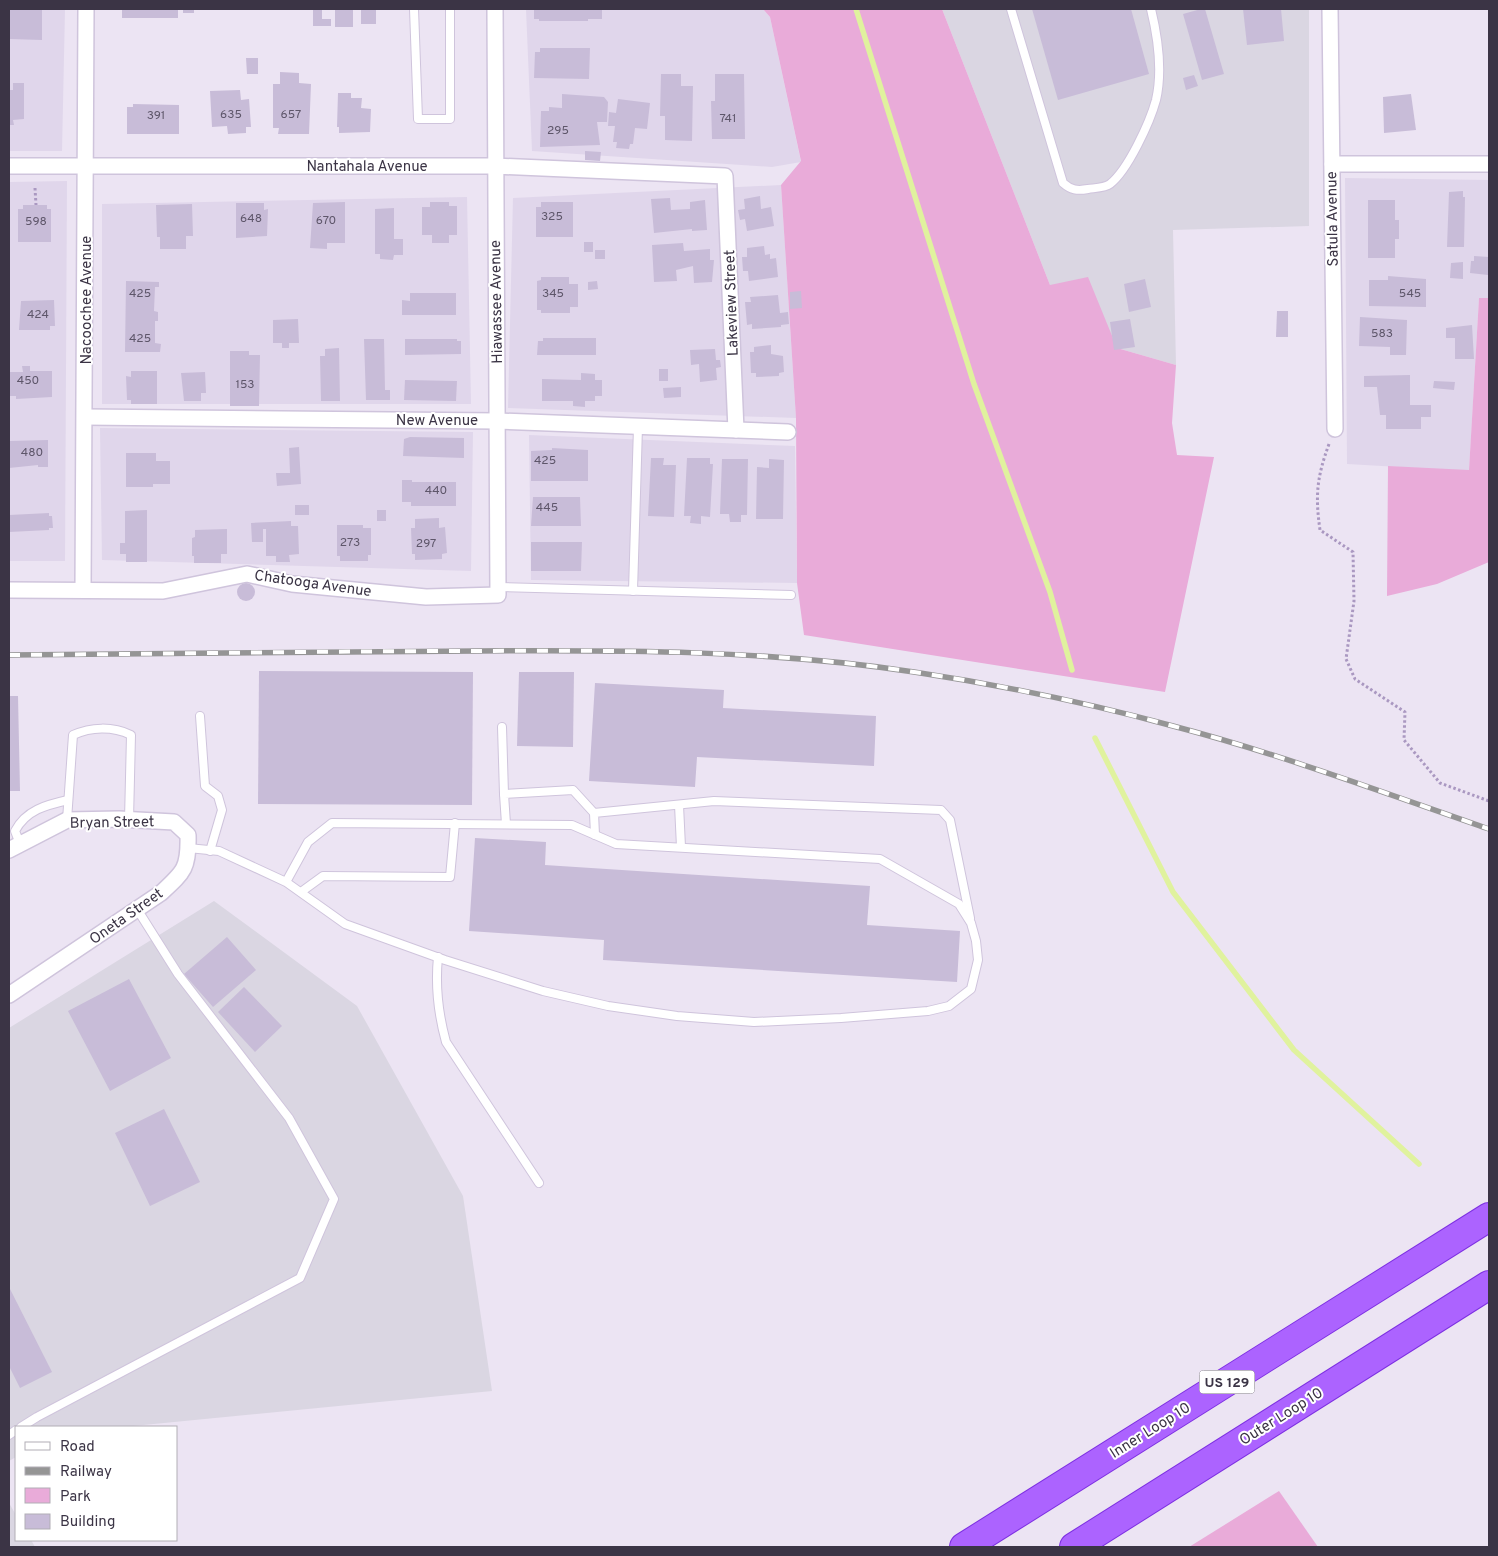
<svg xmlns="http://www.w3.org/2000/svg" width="1498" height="1556" viewBox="0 0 1498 1556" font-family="Overpass,sans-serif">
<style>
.residential{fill:#e0d6eb}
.industrial{fill:#dad6e2}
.green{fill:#e9abd9}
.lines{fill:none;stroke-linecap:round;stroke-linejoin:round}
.stream{stroke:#e0f29e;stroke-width:5.5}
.building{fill:#c8bcd8}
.service-casing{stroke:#cfc4dc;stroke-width:10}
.minor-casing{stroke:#cfc4dc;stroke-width:18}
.motorway-casing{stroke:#7d30e1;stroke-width:30}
.path{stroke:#aa98c1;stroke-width:3;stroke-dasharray:2.5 2.5;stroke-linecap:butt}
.service{stroke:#fff;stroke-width:8}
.minor{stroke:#fff;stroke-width:15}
.motorway{stroke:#ac63ff;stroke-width:28}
.rail-casing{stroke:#959595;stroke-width:5.5}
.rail{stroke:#fff;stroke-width:4;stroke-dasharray:11;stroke-linecap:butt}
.labels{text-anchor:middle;stroke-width:4;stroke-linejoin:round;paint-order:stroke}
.number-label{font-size:12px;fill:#5e566a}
.shield{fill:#fff;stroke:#76717d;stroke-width:1}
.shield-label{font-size:14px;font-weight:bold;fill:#3b3445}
.street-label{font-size:15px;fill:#3b3445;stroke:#fff}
</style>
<rect width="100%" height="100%" fill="#ece4f3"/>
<!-- residential -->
<g class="residential">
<polygon points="9,9 65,9 62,151 9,151"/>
<polygon points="526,9 763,9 770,17 801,162 772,167 532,151"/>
<polygon points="1345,178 1489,180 1489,298 1479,298 1469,471 1347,464"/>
<polygon points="67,181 65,561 9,561 9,182"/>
<polygon points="781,185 796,418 508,408 513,198"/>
<polygon points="467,197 471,404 102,404 102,204"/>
<polygon points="100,428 473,432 471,571 102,560"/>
<polygon points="529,435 795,446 797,583 531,580"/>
</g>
<!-- industrial -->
<g class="industrial">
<polygon points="942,9 1309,9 1309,226 1173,230 1176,365 1117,348 1050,285"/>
<polygon points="214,901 357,1006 463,1196 492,1391 123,1427 16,1427 16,1457 9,1461 9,1028"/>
<polygon points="9,1503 16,1515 16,1540 31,1540 35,1547 9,1547"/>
</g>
<!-- green -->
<g class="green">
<polygon points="763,9 942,9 1050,285 1088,277 1117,348 1176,365 1172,423 1177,455 1214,457 1165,692 804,635 797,583 796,418 781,185 801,161 770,17"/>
<polygon points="1479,298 1489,298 1489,562 1437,584 1387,596 1388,466 1469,470"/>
<polygon points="1279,1491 1318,1547 1189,1547"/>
</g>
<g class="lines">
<!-- stream -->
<g class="stream">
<polyline points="856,9 974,384 1050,592 1072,670"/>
<polyline points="1095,738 1173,892 1294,1050 1419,1164"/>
</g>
</g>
<!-- building -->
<g class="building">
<polygon points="9,9 42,9 42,40 9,39"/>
<rect x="122" y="9" width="56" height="9"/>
<rect x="183" y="9" width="11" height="4"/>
<polygon points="313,9 322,9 322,19 331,19 331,26 313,26"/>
<rect x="335" y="9" width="18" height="18"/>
<rect x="361" y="9" width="15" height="15"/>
<polygon points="534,9 602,9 602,19 588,19 588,21 539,21 539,19 534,19"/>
<polygon points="1032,9 1131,9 1149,74 1058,100"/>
<polygon points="1201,9 1205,9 1224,74 1202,80 1183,14"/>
<polygon points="1243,9 1281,9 1284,41 1247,45"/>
<polygon points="540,48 590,48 589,79 534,78 535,52 540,52"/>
<polygon points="246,58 258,58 258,74 247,74"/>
<polygon points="280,72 299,73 299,83 311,84 309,134 278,134 279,128 273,128 273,84 280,84"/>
<polygon points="661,74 681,74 681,86 693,86 692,141 665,140 665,116 660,116"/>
<polygon points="715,74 744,74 745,139 712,139 711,101 715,101"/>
<polygon points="1194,75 1198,86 1186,90 1183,78"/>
<polygon points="13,83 24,83 24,119 13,120 14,125 9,125 9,90 13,90"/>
<polygon points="240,90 241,100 249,99 251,127 246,127 246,133 228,134 227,126 212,127 210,91"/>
<polygon points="338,93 351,93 351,98 362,98 361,108 371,109 370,132 339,133 339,127 337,127"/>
<polygon points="562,94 604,97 608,102 607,122 597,122 600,145 540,147 541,111 549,111 549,107 562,108"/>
<polygon points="1411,94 1416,130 1384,133 1383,97"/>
<polygon points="618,99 650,103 647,129 635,128 633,144 630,144 629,149 616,148 617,142 613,142 615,126 608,126 609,112 616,113"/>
<polygon points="133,104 179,105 179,134 127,134 127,107 133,107"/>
<polygon points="585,151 601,152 600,161 585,160"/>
<polygon points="1463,191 1463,197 1465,197 1464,247 1447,247 1449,192"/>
<polygon points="760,196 761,209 771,207 774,226 747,231 745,219 740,220 738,210 745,209 744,199"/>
<polygon points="670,198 671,210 690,209 690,202 705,200 707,230 692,231 692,229 654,233 651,199"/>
<polygon points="1368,200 1395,200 1395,220 1399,220 1399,239 1395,239 1395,258 1368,258"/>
<polygon points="345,202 345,243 327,243 327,249 310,248 313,203"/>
<polygon points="430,202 449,202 449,206 457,206 457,235 449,235 449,243 432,243 432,235 422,235 422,207 430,207"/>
<polygon points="541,202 573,202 573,237 536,237 536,207 541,207"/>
<polygon points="236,203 264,203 264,210 268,209 267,236 236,238"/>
<polygon points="192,204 193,236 186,236 186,249 160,249 160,237 157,237 156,205"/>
<polygon points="23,205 47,205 47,209 51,209 51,242 18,242 18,209 23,209"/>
<polygon points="394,208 394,239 403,239 403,255 394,255 393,260 380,259 380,254 375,254 375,209"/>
<rect x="584" y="242" width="9" height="10"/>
<polygon points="683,243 684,251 710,249 710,260 714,260 712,282 694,283 693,266 676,270 677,281 654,282 652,245"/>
<polygon points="764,246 765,255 770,254 770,259 776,258 778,277 749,281 748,271 743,271 742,257 747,257 747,248"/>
<rect x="595" y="250" width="10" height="9"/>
<polygon points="1474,256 1489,257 1488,275 1470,273 1471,261 1474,261"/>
<polygon points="1463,262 1463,279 1450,278 1451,263"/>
<polygon points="1388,276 1426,279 1426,307 1369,306 1369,280 1388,280"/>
<polygon points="541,277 569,277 569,284 578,284 578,307 570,307 570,313 541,313 541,310 537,310 537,281 541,280"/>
<polygon points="1145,279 1151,307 1129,312 1124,284"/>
<polygon points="126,281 159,282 159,287 155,287 154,311 158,312 158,321 155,321 155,343 161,344 160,352 125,352"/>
<polygon points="597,281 598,289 588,290 588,282"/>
<polygon points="801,291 802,308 790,309 790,292"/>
<polygon points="410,293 456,293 456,315 402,315 402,300 410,301"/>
<polygon points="778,295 780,313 788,312 789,324 781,325 781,327 752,329 752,324 747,325 745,302 751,302 750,297"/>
<polygon points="54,300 55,326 50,326 50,330 19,330 21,301"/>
<polygon points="1277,311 1288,311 1288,337 1276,337"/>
<polygon points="1360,317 1407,320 1406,355 1390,355 1390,347 1359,346"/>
<polygon points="298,319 299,343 289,343 289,348 282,348 282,343 273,343 273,320"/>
<polygon points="1130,319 1135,347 1114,350 1110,322"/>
<polygon points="1472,325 1474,359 1455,359 1455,338 1446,338 1446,328"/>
<polygon points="543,338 596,338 596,355 537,355 538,341 543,341"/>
<polygon points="364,339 384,339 385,390 390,390 390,400 366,400"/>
<polygon points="405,339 457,339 457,341 461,341 461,354 405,355"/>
<polygon points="771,345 771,354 783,356 784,372 779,373 779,376 756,377 756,373 751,373 750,352 754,352 754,347"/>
<polygon points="339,348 340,401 321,401 320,356 325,356 325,349"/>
<polygon points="715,349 716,360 720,360 721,367 716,368 717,380 700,382 699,364 691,365 690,350"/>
<polygon points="230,351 249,351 249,355 260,355 259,406 230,406"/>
<polygon points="22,366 30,366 30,371 52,371 52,397 16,399 16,396 9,396 9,372 23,372"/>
<rect x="659" y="369" width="9" height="12"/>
<polygon points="131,371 157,371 157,404 131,404 131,400 127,400 126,376 131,377"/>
<polygon points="205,372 206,393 201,393 201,401 184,401 181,373"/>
<polygon points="581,373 595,374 595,380 602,380 602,396 595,396 595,401 585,401 585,407 573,406 573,401 542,401 542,379 581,380"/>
<polygon points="1410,375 1410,405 1431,405 1431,417 1421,417 1421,429 1386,429 1386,415 1380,415 1377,387 1364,387 1364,376"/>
<polygon points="405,380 457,381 456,401 404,400"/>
<polygon points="1434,381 1455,382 1454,390 1433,388"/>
<polygon points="681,387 681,397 664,398 663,388"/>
<polygon points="410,437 464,438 464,458 403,456 404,439"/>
<polygon points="48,440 48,467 38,467 38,465 9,468 9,441"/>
<polygon points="299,447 301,484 277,486 276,473 290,473 289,448"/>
<polygon points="552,448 588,450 588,481 531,481 531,451 552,450"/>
<polygon points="126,453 156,453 156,461 170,461 170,484 153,484 153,487 126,487"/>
<polygon points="651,458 664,458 663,465 676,465 674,517 648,516"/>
<polygon points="687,458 710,458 710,464 713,464 710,517 701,516 701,524 690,523 691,516 684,516"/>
<polygon points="722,459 748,459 747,515 741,515 741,522 730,522 729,514 720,514"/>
<polygon points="769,459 784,460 783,519 756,519 757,467 769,468"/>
<polygon points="402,480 412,480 412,482 456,482 456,506 411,506 411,502 402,502"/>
<polygon points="533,497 580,497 581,526 531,526"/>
<rect x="295" y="505" width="14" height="10"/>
<polygon points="147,510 147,562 126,562 126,554 120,554 120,543 125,543 125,511"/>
<rect x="377" y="510" width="9" height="11"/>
<polygon points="49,513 49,516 52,516 53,528 49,528 49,530 9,532 9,515"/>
<polygon points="439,518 439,528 445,527 447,553 442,554 442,559 415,560 415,554 412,554 411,528 415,528 415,519"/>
<polygon points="291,521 291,526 298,526 299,554 289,555 290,562 276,562 276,556 266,556 266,529 263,529 263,542 252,542 251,523"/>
<polygon points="337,525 363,525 363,528 371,528 371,555 368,555 368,561 340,561 340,556 337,556"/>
<polygon points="227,529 227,554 221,554 221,563 194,563 194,556 192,556 192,538 195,537 195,530"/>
<polygon points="531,542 582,542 581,571 531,571"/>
<circle cx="246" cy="592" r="9"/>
<polygon points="259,671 473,672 472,805 258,804"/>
<polygon points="519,672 574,672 573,747 517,746"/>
<polygon points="595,683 724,690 723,708 876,716 874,766 697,757 695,787 589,781"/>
<polygon points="9,696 18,696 20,791 9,791"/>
<polygon points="475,838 546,842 545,865 870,886 867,925 960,931 957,982 603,960 604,940 469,931"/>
<polygon points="227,937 256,970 213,1007 184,974"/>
<polygon points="129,979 171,1058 110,1091 68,1011"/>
<polygon points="244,987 282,1026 255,1052 218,1012"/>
<polygon points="164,1109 200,1182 150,1206 115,1133"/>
<polygon points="9,1287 52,1372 20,1388 9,1366"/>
</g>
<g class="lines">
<!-- service casing -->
<g class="service-casing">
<g id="service">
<polyline points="414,9 418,119 450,119 450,9"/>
<path d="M1011,9L1063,183C1071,190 1077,191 1088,189C1094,188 1105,188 1110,184C1128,170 1150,122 1156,100C1163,70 1158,38 1151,9"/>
<polyline points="498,587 791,595"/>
<polyline points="633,591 638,427"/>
<polyline points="200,716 205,786 218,796 222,810 210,851"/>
<polyline points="502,727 504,794"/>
<polyline points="679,805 681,847"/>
<path d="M67,820L73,735C91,727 112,726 131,735L129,820"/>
<polyline points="506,824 504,794 573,790 594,813"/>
<polyline points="595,835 594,813 714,801 941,810 950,820 970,918"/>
<path d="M20,844L15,831C26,810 46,805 68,800"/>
<polyline points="188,848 219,851 286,882 345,924 445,960 543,991 608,1006 677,1016 754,1022 841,1018 928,1011 949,1006 971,989 978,960 976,941 971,923 959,904 880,859 616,844 572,825 332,823 308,842 286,882"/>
<polyline points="301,892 323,876 450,877 455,823"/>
<path d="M438,957C435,987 438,1013 446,1042L539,1183"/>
<polyline points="21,1427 37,1417 300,1278 334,1199 289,1118 178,974 137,909"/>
<polyline points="9,1435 16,1430"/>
</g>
</g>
<!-- minor casing -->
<g class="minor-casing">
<g id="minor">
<polyline points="1330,9 1335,429"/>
<polyline points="1332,164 1489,164"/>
<polyline points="9,166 494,166 725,176 736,430"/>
<polyline points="85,417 498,421 788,432"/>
<polyline points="9,590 163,591 247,574 292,584 426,597 498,595 495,9"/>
<polyline points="83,590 86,9"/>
<path d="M9,850L67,820L119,819L174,822L188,835C189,868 184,872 161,893L9,995"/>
</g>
</g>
<!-- motorway casing -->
<g class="motorway-casing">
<g id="motorway">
<polyline points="964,1547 1489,1217"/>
<polyline points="1074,1547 1489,1285"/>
</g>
</g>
<!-- path -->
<g class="path">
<polyline points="35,188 36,205"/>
<path d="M1329,444C1317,477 1315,495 1320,530L1353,552L1354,601L1346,659L1355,679L1405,712L1404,740L1440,783L1489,801"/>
</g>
<!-- service -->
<use href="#service" class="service"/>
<!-- minor -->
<use href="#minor" class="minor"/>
<!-- motorway -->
<use href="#motorway" class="motorway"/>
<!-- rail casing -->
<g class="rail-casing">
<path id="rail" d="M9,655C165,654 321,651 477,651C623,650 770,650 914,672C1001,685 1088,703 1173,726C1280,754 1385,793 1489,829"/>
</g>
<!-- rail -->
<use href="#rail" class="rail"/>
</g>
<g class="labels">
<!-- number labels -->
<g class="number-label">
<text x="231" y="118">635</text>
<text x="291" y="118">657</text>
<text x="156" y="119">391</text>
<text x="728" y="122">741</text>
<text x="558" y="134">295</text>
<text x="552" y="220">325</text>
<text x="251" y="222">648</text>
<text x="326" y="224">670</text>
<text x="36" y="225">598</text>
<text x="140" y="297">425</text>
<text x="553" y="297">345</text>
<text x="1410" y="297">545</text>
<text x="38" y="318">424</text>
<text x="1382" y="337">583</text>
<text x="140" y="342">425</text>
<text x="28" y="384">450</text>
<text x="245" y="388">153</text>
<text x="32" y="456">480</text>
<text x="545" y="464">425</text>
<text x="436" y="494">440</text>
<text x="547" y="511">445</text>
<text x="350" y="546">273</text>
<text x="426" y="547">297</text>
</g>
<!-- shield labels -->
<rect class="shield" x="1199.5" y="1370.5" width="55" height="23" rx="4"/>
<g class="shield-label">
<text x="1227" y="1387">US 129</text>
</g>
<!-- street labels -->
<g class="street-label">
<text x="367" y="171">Nantahala Avenue</text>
<text transform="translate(1332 219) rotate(-91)" y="5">Satula Avenue</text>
<text transform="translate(86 300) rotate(-90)" y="5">Nacoochee Avenue</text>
<text transform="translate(496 302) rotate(-91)" y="5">Hiawassee Avenue</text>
<text transform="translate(731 303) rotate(-92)" y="5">Lakeview Street</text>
<text x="437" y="425">New Avenue</text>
<text transform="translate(313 583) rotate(8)" y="5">Chatooga Avenue</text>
<text transform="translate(112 822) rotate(-1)" y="5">Bryan Street</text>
<text transform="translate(126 916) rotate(-35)" y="5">Oneta Street</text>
<text transform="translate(1281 1416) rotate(-32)" y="5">Outer Loop 10</text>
<text transform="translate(1150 1430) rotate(-32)" y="5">Inner Loop 10</text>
</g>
</g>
<!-- border -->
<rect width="1498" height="1556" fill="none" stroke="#3b3445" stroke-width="20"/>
<!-- legend -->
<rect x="15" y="1426" width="162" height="115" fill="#ffffff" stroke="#b1aeb5"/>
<rect x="25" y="1442" width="25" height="8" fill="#ffffff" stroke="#b1aeb5"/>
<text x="60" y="1451" font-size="15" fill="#3b3445">Road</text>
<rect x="25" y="1467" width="25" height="8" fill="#959595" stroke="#b1aeb5"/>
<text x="60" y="1476" font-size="15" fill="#3b3445">Railway</text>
<rect x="25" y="1488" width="25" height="15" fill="#e9abd9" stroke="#b1aeb5"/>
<text x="60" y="1501" font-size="15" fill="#3b3445">Park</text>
<rect x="25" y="1514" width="25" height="15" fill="#c8bcd8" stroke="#b1aeb5"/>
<text x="60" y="1526" font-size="15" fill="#3b3445">Building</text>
</svg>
